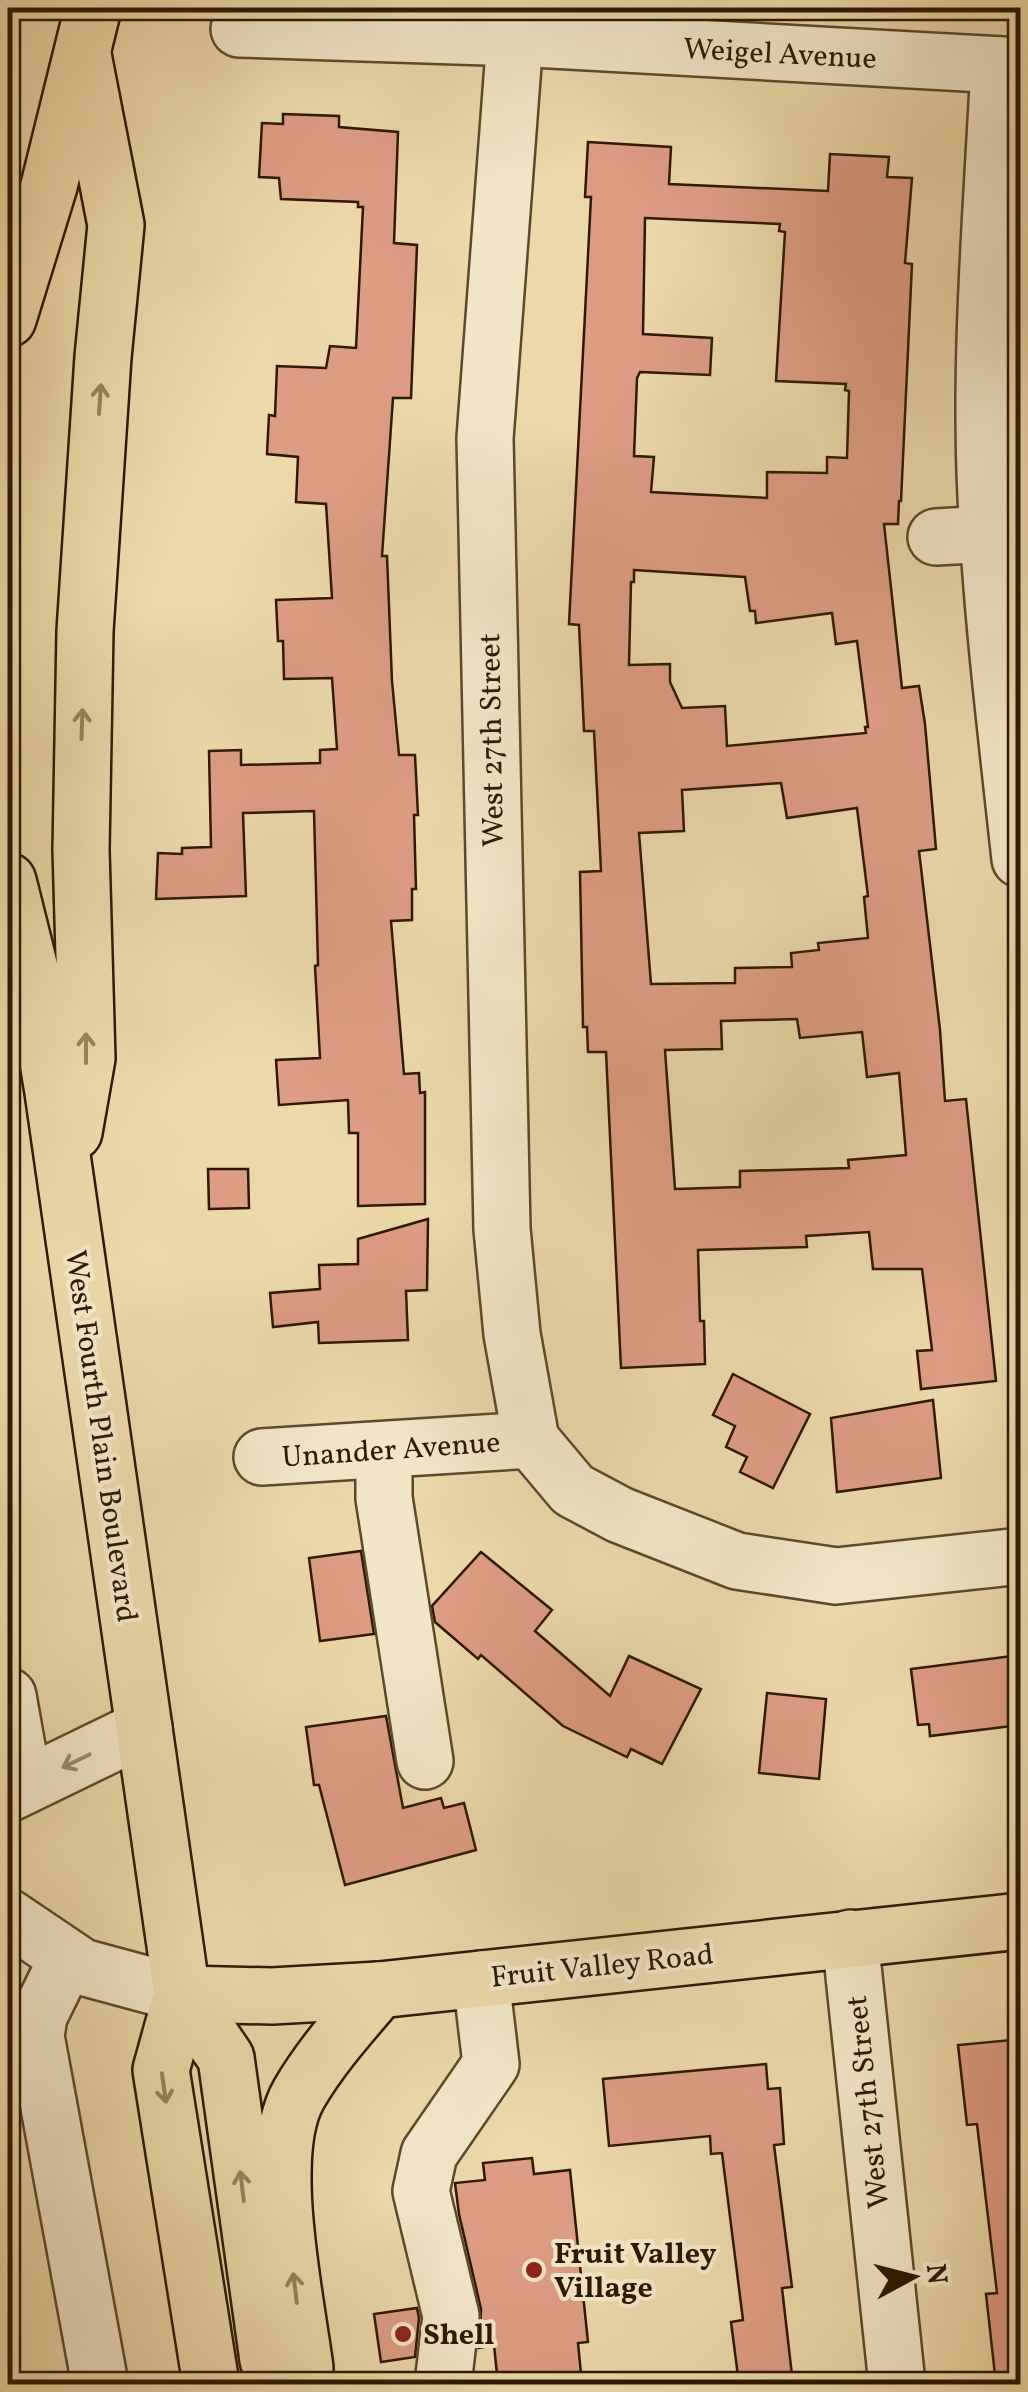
<svg xmlns="http://www.w3.org/2000/svg" width="1028" height="2392" viewBox="0 0 1028 2392" font-family="Vollkorn,serif">
<style>
.building{fill:#dd9d83;stroke:#2d1900;stroke-width:2.5;fill-rule:evenodd}
.lines{fill:none;stroke-linecap:round;stroke-linejoin:round}
.minor-casing{stroke:#5d492a;stroke-width:60}
.major-casing{stroke:#2d1900;stroke-width:60}
.minor{stroke:#f3e6c7;stroke-width:55}
.major{stroke:#ecd8a9;stroke-width:55}
.oneway{stroke:#96825d}
.oneway2{stroke:#9a8a6d}
.poi-dot{fill:#8f2418;stroke:#f3e6c7;stroke-width:4}
.labels{text-anchor:middle;stroke-width:8;stroke-linejoin:round;paint-order:stroke}
.street-label{font-size:30px;fill:#2d1900;stroke:#f3e6c7}
.poi-label{font-size:30px;font-weight:bold;fill:#2d1900;stroke:#f3e6c7;text-anchor:start}
</style>
<rect width="100%" height="100%" fill="#ecd8a9"/>
<filter id="stains"><feTurbulence type="fractalNoise" baseFrequency=".002" numOctaves="4"/><feColorMatrix values="0 0 0 0 .2 0 0 0 0 .09 0 0 0 0 .02 0 0 0 .5 -.17"/></filter>
<radialGradient id="worn" r=".72"><stop offset=".6" stop-color="#630" stop-opacity="0"/><stop offset="1" stop-color="#630" stop-opacity=".3"/></radialGradient>
<!-- building -->
<g class="building">
<polygon points="283,114 339,116 339,127 398,132 394,243 417,245 411,398 393,398 382,556 387,556 392,681 399,755 415,755 418,815 414,815 416,889 412,889 412,920 391,921 404,1074 419,1073 420,1093 425,1092 425,1204 358,1206 358,1133 349,1133 348,1100 279,1105 276,1060 320,1058 315,966 318,965 314,811 243,813 246,896 156,899 158,853 182,854 182,848 211,847 209,751 241,750 241,765 320,763 320,750 337,749 332,678 284,679 283,641 278,641 276,600 332,598 326,504 296,502 298,457 267,454 269,415 275,416 277,366 326,368 330,346 356,348 363,207 358,207 358,202 281,199 279,178 259,177 262,123 283,124"/>
<path d="M588,142L671,147L669,184L828,191L830,154L889,157L887,177L912,178L905,263L912,264L901,501H899L898,524H884L902,688L919,686L925,724L936,849L919,851L940,1030L945,1101L966,1099L996,1381L921,1389L917,1351L932,1350L922,1269H873L869,1232L806,1236L807,1247L698,1250L700,1321H704L705,1364L621,1368L606,1052H588L587,1027H583L580,872L601,871L594,731H584L579,625L569,624L591,197H585ZM645,218L780,224L779,231L785,232L776,381L846,384L845,390L849,391L847,458L827,457V473L767,472V498L651,492L654,457L634,456L637,378L640,372L710,375L712,338L643,334ZM634,570L745,577L750,611H755L756,623L832,613L836,644L857,641L868,727H865L866,733L727,746L725,706L682,708L670,682V664L629,665L631,582H634ZM781,783L787,818L857,808L868,896L864,897L868,938L818,943L819,950L791,953L792,967L735,968V983L651,984L639,833L684,831L682,790ZM797,1019L800,1038L862,1032L867,1077L899,1073L906,1155L848,1160L849,1168L740,1171V1187L675,1189L665,1050L722,1049L721,1021Z"/>
<polygon points="208,1169 248,1169 249,1208 209,1209"/>
<polygon points="428,1219 427,1290 406,1291 408,1340 319,1343 318,1322 273,1327 270,1293 320,1289 319,1265 358,1264 358,1239"/>
<polygon points="733,1374 810,1414 773,1488 740,1472 747,1457 726,1447 735,1426 713,1415"/>
<polygon points="933,1400 941,1478 837,1492 831,1418"/>
<polygon points="361,1551 374,1634 320,1641 309,1558"/>
<polygon points="481,1552 552,1610 535,1631 610,1696 629,1656 701,1689 662,1764 631,1749 627,1757 563,1726 481,1655 478,1659 435,1622 432,1606"/>
<polygon points="1020,1655 1020,1725 930,1736 929,1724 918,1725 911,1669"/>
<polygon points="767,1693 826,1699 819,1779 759,1773"/>
<polygon points="386,1716 403,1808 441,1798 444,1808 464,1803 476,1850 345,1885 319,1785 314,1785 306,1727"/>
<polygon points="1011,2040 1020,2126 1020,2384 996,2384 986,2294 997,2293 977,2124 967,2125 958,2045"/>
<polygon points="766,2064 768,2089 780,2088 784,2144 774,2145 792,2287 782,2288 793,2384 739,2384 731,2322 743,2320 722,2153 711,2154 710,2136 609,2146 603,2079"/>
<polygon points="532,2158 534,2174 570,2170 588,2342 578,2343 582,2384 498,2384 494,2345 479,2348 481,2309 459,2214 455,2183 485,2180 483,2163"/>
<polygon points="417,2308 419,2318 415,2357 381,2362 374,2314"/>
</g>
<g class="lines">
<!-- minor casing -->
<g class="minor-casing">
<g id="minor">
<polyline points="239,29 515,38 1020,66"/>
<polyline points="515,38 485,438 502,1229 512,1334 531,1440 573,1490 620,1515 737,1561 836,1576 1020,1556"/>
<path d="M999,65C992,209 979,353 986,497C992,618 1007,739 1020,859"/>
<polyline points="936,537 989,534"/>
<polyline points="384,1450 384,1498 425,1761"/>
<polyline points="262,1457 531,1440"/>
<polyline points="8,1696 24,1786"/>
<polyline points="8,1794 144,1728"/>
<polyline points="8,1917 82,1967 182,1994"/>
<polyline points="850,1938 897,2384"/>
<polyline points="67,1959 39,2016 36,2036 100,2384"/>
<polyline points="443,2384 451,2316 421,2191 429,2154 491,2064 481,1979"/>
</g>
</g>
<!-- major casing -->
<g class="major-casing">
<g id="major">
<polyline points="8,319 49,186 93,8"/>
<polyline points="8,881 38,1001 53,1092 182,1994 161,2070 211,2384"/>
<polyline points="74,1132 87,1058 81,850 85,631 103,357 116,225 83,55"/>
<polyline points="182,1994 272,1996 379,1990 1020,1921"/>
<polyline points="182,1994 226,2058 268,2360"/>
<path d="M301,2384L305,2368C296,2298 264,2154 299,2094C321,2056 351,2023 379,1990"/>
</g>
</g>
<!-- minor -->
<use href="#minor" class="minor"/>
<!-- major -->
<use href="#major" class="major"/>
</g>
<!-- one-way arrows -->
<defs><path id="oneway-shaft" d="M-6 0H5M1.5-3L5.5 0L1.5 3" fill="none" stroke-width="1.6" stroke-linecap="round" stroke-linejoin="round" transform="scale(2.5)"/></defs>
<g class="oneway">
<use href="#oneway-shaft" transform="translate(100 399) rotate(-86)"/>
<use href="#oneway-shaft" transform="translate(82 724) rotate(-88)"/>
<use href="#oneway-shaft" transform="translate(86 1048) rotate(-90)"/>
<use href="#oneway-shaft" transform="translate(164 2088) rotate(82)"/>
<use href="#oneway-shaft" transform="translate(242 2186) rotate(-97)"/>
<use href="#oneway-shaft" transform="translate(295 2288) rotate(-97)"/>
</g>
<use class="oneway2" href="#oneway-shaft" transform="translate(76 1761) rotate(154)"/>
<!-- markers -->
<g class="poi-dot">
<circle cx="534" cy="2270" r="10"/>
<circle cx="403" cy="2334" r="10"/>
</g>
<g class="labels">
<!-- street labels -->
<g class="street-label">
<text transform="translate(780 53) rotate(3)" y="10">Weigel Avenue</text>
<text transform="translate(491 740) rotate(-91)" y="10">West 27th Street</text>
<text transform="translate(102 1436) rotate(82)" y="10">West Fourth Plain Boulevard</text>
<text transform="translate(391 1449) rotate(-4)" y="10">Unander Avenue</text>
<text transform="translate(602 1965) rotate(-6)" y="10">Fruit Valley Road</text>
<text transform="translate(867 2102) rotate(-96)" y="10">West 27th Street</text>
</g>
<!-- poi labels -->
<g class="poi-label">
<text x="554" y="2263">Fruit Valley<tspan x="554" dy="34">Village</tspan></text>
<text x="423" y="2344">Shell</text>
</g>
</g>
<!-- margin -->
<rect width="1028" height="2392" fill="none" stroke="#ecd8a9" stroke-width="40"/>
<rect x="10" y="10" width="1008" height="2372" fill="none" stroke="#2d1900" stroke-width="5"/>
<rect x="20" y="20" width="988" height="2352" fill="none" stroke="#2d1900" stroke-width="2.5"/>
<!-- north arrow -->
<g transform="translate(913 2277) rotate(83)" stroke="#f3e6c7" stroke-width="8" paint-order="stroke">
<path d="M0-8L18 38L0 25L-18 38Z" fill="#2d1900"/>
<text y="-15" font-size="28" font-weight="bold" text-anchor="middle" fill="#2d1900">N</text>
</g>
<rect width="100%" height="100%" filter="url(#stains)"/>
<rect width="100%" height="100%" fill="url(#worn)"/>
</svg>
